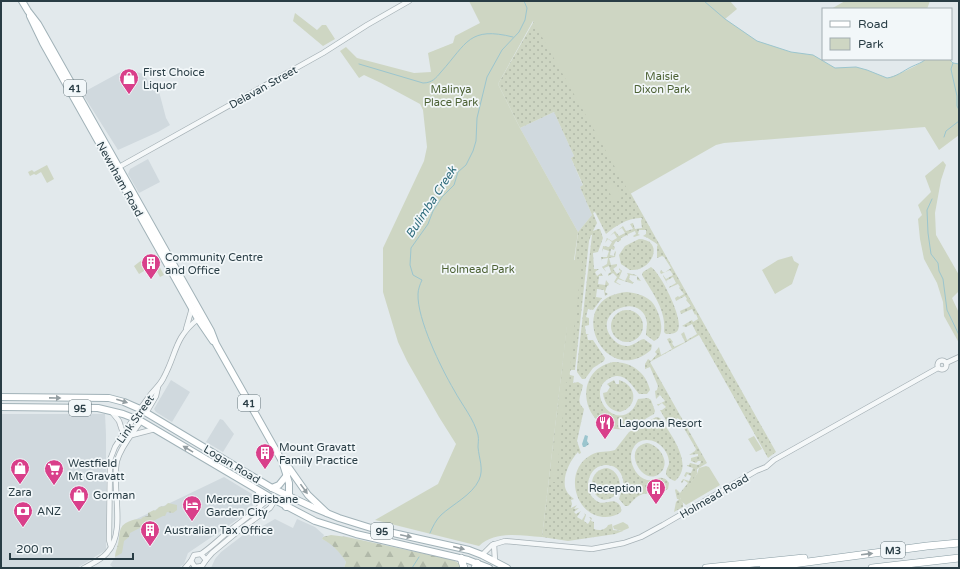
<svg xmlns="http://www.w3.org/2000/svg" width="960" height="569" viewBox="0 0 960 569" font-family="'Varela Round',sans-serif">
<style>
.built{fill:#d0d9de}
.grass{fill:url(#grass-dots)}
.forest{fill:url(#forest-firs)}
.green{fill:#ced6c3}
.water{fill:url(#water-ripples)}
.lines{fill:none;stroke-linecap:round;stroke-linejoin:round}
.stream{stroke:#9bc5ce;stroke-width:1}
.minor-casing{stroke:#a7b2b7;stroke-width:6}
.major-casing{stroke:#a1b2b8;stroke-width:8}
.highway-casing{stroke:#889ca3;stroke-width:8}
.minor{stroke:#f5f8f9;stroke-width:4.5}
.major{stroke:#fff;stroke-width:6}
.highway{stroke:#fff;stroke-width:7}
.oneway{fill:#949ea2}
.labels{text-anchor:middle;stroke-width:3.5;stroke-linejoin:round;paint-order:stroke}
.shield{fill:#f2f7f9;stroke:#65757b;stroke-width:1}
.shield-label{font-size:10px;font-weight:bold;fill:#293d45}
.poi-label{font-size:11px;fill:#293d45;stroke:#f2f7f9;text-anchor:start}
.park-label{font-size:11px;fill:#4d6235;stroke:#f2f7f9}
.street-label{font-size:11px;fill:#293d45;stroke:#f2f7f9}
.water-label{font-size:12px;font-style:italic;fill:#2f6c7c;stroke:#f2f7f9}
</style>
<defs>
<pattern id="grass-dots" width="8" height="8" patternUnits="userSpaceOnUse"><rect width="8" height="8" fill="#ced6c3"/><path d="M2 2h.1M6 6h.1" fill="none" stroke="#b1b9a9" stroke-width="1.8" stroke-linecap="round"/></pattern>
<pattern id="forest-firs" width="22" height="20" patternUnits="userSpaceOnUse"><rect width="22" height="20" fill="#ced6c3"/><path d="M5 1l3.5 6h-7zM16 11l3.5 6h-7z" fill="#b1b9a9"/></pattern>
<pattern id="water-ripples" width="26" height="14" patternUnits="userSpaceOnUse"><rect width="26" height="14" fill="#9bc5ce"/><path d="M2 4q2-2 4 0t4 0M15 11q2-2 4 0t4 0" fill="none" stroke="#7ea1a9"/></pattern>
</defs>
<rect width="100%" height="100%" fill="#e2e9ec"/>
<!-- built -->
<g class="built">
<polygon points="126,69 130,75 136,72 144,74 150,85 156,83 157,84 166,118 170,125 158,132 118,150 82,93"/>
<polygon points="554,112 574,156 571,158 583,186 580,187 592,215 578,232 520,128"/>
<polygon points="148,159 160,182 139,193 128,174 130,169"/>
<polygon points="171,380 190,392 172,422 156,412 154,409"/>
<polygon points="1,414 105,414 106,434 106,550 77,568 1,568"/>
<polygon points="220,419 223,420 234,434 223,452 206,442"/>
<polygon points="224,477 252,494 254,503 250,511 188,553 184,564 178,568 114,568 110,565 118,553 122,541 122,526"/>
<polygon points="275,519 293,528 297,519 315,527 324,535 322,539 330,543 343,556 346,562 344,568 211,568 215,559 221,552 247,532 249,534"/>
</g>
<!-- grass -->
<g class="grass">
<path d="M534,21L776,452L768,458L699,335L650,362L707,463L697,469V474L680,499L683,503V507L674,512L676,502L679,499H677L675,490L676,489L680,493L688,483L684,480L682,483L681,482L683,479L689,481L691,476L687,474L686,477L684,476L686,472L691,473L693,468L687,466V465H689L690,463L698,465L700,464L701,461H698L696,463L691,461V458L698,456V454L689,455L695,451L696,449L678,418L668,424L660,410H662L666,407L662,403L658,406L657,404H659L665,401L660,395L656,399L655,391L657,390L658,386L650,367L645,369V364L648,359L651,361L657,354L655,352L659,347L661,355L672,349L667,339L670,338L673,342L672,343L674,347L685,342L681,334L684,332L687,340L697,334L692,324L686,327L682,326L692,320L693,322L698,319L696,314L695,315L692,309L681,314L680,311L691,306L686,300L687,299L685,296L676,301L675,298L678,296L679,297L684,294L679,288L680,287L678,284L669,288V287L676,283L673,277L666,281L668,285L663,276V275L666,279L673,275L670,270L661,274L660,272L661,270L664,273L671,268L664,257L662,256L657,258V246L658,245C654,242 649,238 643,236L646,234V230H639L638,234L640,235L634,237L633,236L636,234L635,231L628,234V236L627,235L621,238V240L618,242L616,241L613,246L615,247L614,250L611,249L610,255L614,256L615,251L616,252L615,257L609,258L611,265L617,264V266L613,269L617,274L621,271L619,270V268L622,271L619,278L625,281L628,275L627,273C635,275 636,273 641,281L637,280V276L630,275L629,279L634,283H633V284L618,279L616,282L621,285H620L614,282L617,277L613,273L608,276V274L611,272L609,266L604,268L606,272L602,267L607,264L608,258L602,259V261L601,257H607L609,251L603,249L602,253L603,246L609,247L612,242L608,239L605,243L607,238L612,241L617,238L614,233L610,236L615,231L619,236L625,233L622,228L618,230L623,226L626,231L633,229L630,224L633,223L635,229L642,228L641,221L642,218C629,217 615,226 606,234L595,212L593,213L597,223L593,231L598,229H600L603,238L598,252L593,253L594,269H599L595,272L597,276L601,273L603,276H599L598,284L605,285L606,280L609,284L608,286H607L605,292L608,294L605,296L604,290L597,289L596,297L602,298L593,310L588,309L586,317L589,318V325L585,326L586,334H589L587,335L588,340H593L605,358L604,361L593,368L585,379H582L577,372V367L592,235H591L589,241L575,370H571L569,373L570,375L574,376L573,383L578,382L583,385C582,394 575,401 584,409L577,441L581,453L579,454L578,452C570,461 563,474 565,487C566,492 570,496 574,499L571,500L572,504L571,508L577,505L574,509L579,508L574,512L576,514L581,511L577,517L582,520L585,515L584,513L586,515L584,521L588,524L591,519L589,517L592,518L591,521L594,522V529C599,531 606,530 608,525L612,524L613,530L623,531L615,534L568,541L542,537L578,232L592,215L580,187L583,185L571,158L574,156L554,112L520,128L498,84Z"/>
<path d="M639,239C665,240 653,272 630,270L621,264L619,255L625,246Z"/>
<path d="M651,267C660,272 684,319 678,330C676,334 670,334 666,334L664,332C667,311 652,292 642,275L643,272Z"/>
<path d="M627,292C636,293 644,295 651,301C659,309 668,336 654,341L646,335C646,331 647,327 647,323C643,291 592,310 611,337C615,342 620,346 627,346C634,346 638,340 644,339L652,345L651,350C603,391 562,297 627,292Z"/>
<circle cx="627" cy="326" r="16"/>
<path d="M613,362C631,362 646,372 650,390L647,394H639C631,385 625,371 610,378C585,390 612,430 632,410C635,407 636,403 638,399L648,398L651,400L655,411L654,414C644,419 634,428 623,429C583,433 570,371 613,362Z"/>
<path d="M614,380L616,384H619V380C637,385 639,407 620,412C610,411 604,403 603,393L607,392L610,387L607,384Z"/>
<path d="M656,417L660,418C670,433 695,465 675,481C672,480 666,477 666,473C666,470 668,467 669,464C670,453 659,439 646,440C641,440 636,443 634,447C626,458 635,477 647,480C653,481 657,477 662,478C665,478 668,481 669,483L668,489C660,494 652,492 643,494C636,496 633,501 628,506H625L619,499C620,495 622,491 623,487C625,476 618,464 605,465C589,466 583,487 593,498C602,508 610,499 616,502C620,504 622,508 621,512C616,516 610,517 603,517C573,514 564,469 591,455C599,450 607,453 615,450L629,432Z"/>
<path d="M647,443C660,445 672,464 659,474C642,487 621,447 647,443Z"/>
<path d="M607,468C620,471 625,489 613,497C610,499 607,499 604,500C586,494 589,469 607,468Z"/>
</g>
<!-- forest -->
<g class="forest">
<path d="M168,503L177,505V510L173,513L167,512L165,516H163L130,533L129,537L124,541L122,553L115,557C115,552 117,549 118,544C119,540 119,535 120,531C122,522 133,519 141,519L143,517L148,516V513L154,510L155,511L159,507L165,506Z"/>
<path d="M331,535L347,537L453,560L460,564L461,568H344L346,562C340,552 332,544 322,539L323,537Z"/>
</g>
<!-- green -->
<g class="green">
<path d="M469,1H730L737,9L725,19L757,41L791,52L813,55L835,68L856,67L867,70L887,78C894,77 921,64 926,59H949L953,63L959,64V135L939,150L925,127L724,143L716,145L630,194L533,21L498,84L520,128L578,232L574,260L582,261L576,313L575,319L569,381L564,384L566,385L556,482H550L568,318L542,537C521,536 496,530 479,546L375,520L438,484L456,444L439,417L407,361L398,342L383,292V248L424,161L427,147L423,110L420,104L381,83L364,75L359,78L340,51L346,47L357,58L414,73L431,72L428,53L453,43L455,36L480,23Z"/>
<polygon points="845,1 930,1 927,9 831,9"/>
<polygon points="295,13 317,30 322,25 326,25 335,39 323,46 293,21"/>
<polygon points="943,161 946,165 941,180 935,213 936,235 959,275 959,291 952,298 959,313 959,343 944,316 943,302 937,283 924,259 920,239 918,219 922,215 918,205 931,192 925,176"/>
<polygon points="47,165 54,179 47,183 41,172 36,175 34,174 30,176 28,172 32,170 34,172"/>
<polygon points="613,182 622,197 614,201 606,186"/>
<polygon points="153,255 164,275 160,277 149,257"/>
<polygon points="147,256 151,263 147,265 149,268 139,274 134,266"/>
<polygon points="792,256 794,261 799,264 792,284 775,294 762,270 778,260"/>
<polygon points="754,436 762,449 756,452 748,439"/>
<polygon points="706,466 709,467 720,485 686,505 680,500 681,496 697,474 699,468"/>
<polygon points="623,522 628,525 629,528 622,531 614,529 613,526"/>
</g>
<!-- water -->
<polygon class="water" points="585,435 588,436 587,441 589,444 585,447 583,447 582,444"/>
<g class="lines">
<!-- stream -->
<g class="stream">
<path d="M704,1L725,19L757,41L791,52L813,55L835,68L856,67L867,70L887,78C896,77 903,71 911,67C917,64 922,63 926,59"/>
<polyline points="949,59 953,63 959,64"/>
<polyline points="953,63 951,69 952,74 957,96 957,106 959,110"/>
<path d="M359,64L423,83C432,83 436,78 441,72C467,43 469,26 513,37"/>
<polyline points="944,137 946,131 959,121"/>
<polyline points="932,199 927,210 928,233 931,254 938,263 939,271 943,279 947,310 959,335"/>
<path d="M430,533C433,526 436,520 441,515C453,504 472,495 479,480C484,469 479,459 478,447C478,443 479,440 478,435C474,419 462,405 454,390C441,368 417,319 418,294C418,290 420,284 422,280L413,275L410,265L411,248L428,224L433,211L442,197L454,185L458,172L466,165L473,151L476,141L477,118L487,77L502,50L519,32L525,20L527,8L524,1"/>
<polyline points="412,568 419,557"/>
</g>
<!-- minor casing -->
<g class="minor-casing">
<g id="minor">
<polyline points="119,167 323,53 367,25 409,1"/>
<polyline points="186,329 192,308"/>
<circle cx="942" cy="365" r="4.5"/>
<polyline points="946,363 959,357"/>
<path d="M140,409C144,404 147,399 151,394C156,388 161,384 164,377C177,353 174,338 198,319"/>
<polyline points="111,411 119,421 123,433"/>
<polyline points="146,413 156,396 158,387"/>
<polyline points="132,435 155,429"/>
<polyline points="258,490 260,507"/>
<polyline points="494,544 495,561"/>
<polyline points="111,547 109,540 110,460 115,447 134,418"/>
<path d="M201,554C213,546 222,536 233,528C246,518 259,509 270,497"/>
<polyline points="482,555 492,545 505,541 592,549 624,543 641,537 663,525 756,471 766,467 774,460 938,368"/>
<polyline points="195,567 202,566 206,560 212,553 242,528 270,508 275,500"/>
<polyline points="195,567 191,561 194,555 201,554 206,560"/>
<path d="M84,568C91,564 101,560 107,553C127,531 111,488 117,461C121,446 133,433 141,421"/>
<polyline points="185,568 191,561"/>
</g>
</g>
<!-- major casing -->
<g class="major-casing">
<g id="major">
<polyline points="22,1 28,11 38,24 211,331 216,344 282,461 289,483 289,496 286,507"/>
<polyline points="30,16 43,43 198,319 213,341"/>
<polyline points="1,397 109,398 124,402 140,409 272,488 312,507 339,518 371,528 469,550 482,555 507,568"/>
<polyline points="1,407 98,408 123,414 141,421 275,500 315,521 356,534 468,560 489,568"/>
<polyline points="283,463 289,468 308,495 327,513"/>
<polyline points="272,488 279,485 287,475"/>
</g>
</g>
<!-- highway casing -->
<g class="highway-casing">
<g id="highway">
<polyline points="461,558 464,568"/>
<polyline points="475,568 477,563"/>
<polyline points="706,568 804,558"/>
<polyline points="763,568 927,546 959,543"/>
<polyline points="872,568 959,558"/>
</g>
</g>
<!-- minor -->
<use href="#minor" class="minor"/>
<!-- major -->
<use href="#major" class="major"/>
<!-- highway -->
<use href="#highway" class="highway"/>
</g>
<!-- one-way arrows -->
<defs><path id="oneway-solid" d="M-6-.8H1V-3.2L6.5 0L1 3.2V.8H-6Z"/></defs>
<g class="oneway">
<use href="#oneway-solid" transform="translate(55 398) rotate(1)"/>
<use href="#oneway-solid" transform="translate(122 401) rotate(17)"/>
<use href="#oneway-solid" transform="translate(188 449) rotate(-149)"/>
<use href="#oneway-solid" transform="translate(304 489) rotate(54)"/>
<use href="#oneway-solid" transform="translate(406 536) rotate(12)"/>
<use href="#oneway-solid" transform="translate(459 548) rotate(14)"/>
<use href="#oneway-solid" transform="translate(867 554) rotate(-7)"/>
</g>
<!-- icons -->
<defs>
<g id="shop-pin" transform="scale(1)"><path d="M0 17L-7.5 6A9.5 9.5 0 1 1 7.5 6Z" fill="#d93f8a" stroke="#f2f7f9"/><path d="M-5-2.5h2.3a2.7 3.5 0 0 1 5.4 0H5L5.5 6h-11ZM-1.5-2.5h3a1.5 2.3 0 0 0-3 0Z" fill="#fff"/></g>
<g id="building-pin" transform="scale(1)"><path d="M0 17L-7.5 6A9.5 9.5 0 1 1 7.5 6Z" fill="#d93f8a" stroke="#f2f7f9"/><path d="M-4-6H4V6H1V3H-1V6H-4ZM-2.5-4.3h1.7v1.8h-1.7ZM.8-4.3h1.7v1.8H.8ZM-2.5-1h1.7V.8h-1.7ZM.8-1h1.7V.8H.8Z" fill="#fff"/></g>
<g id="restaurant-pin" transform="scale(1)"><path d="M0 17L-7.5 6A9.5 9.5 0 1 1 7.5 6Z" fill="#d93f8a" stroke="#f2f7f9"/><path d="M-5-6h1v4h1v-4h1v4h1v-4h1v5L-1.5 .5V6h-2V.5L-5-1ZM5-6V6H3V1.5H1.5Q1.5-4 5-6Z" fill="#fff"/></g>
<g id="supermarket-pin" transform="scale(1)"><path d="M0 17L-7.5 6A9.5 9.5 0 1 1 7.5 6Z" fill="#d93f8a" stroke="#f2f7f9"/><path d="M-6-5.5h2.5l.6 2H6L4.5 2H-2.5L-4.4-4H-6ZM-1.5 3.2a1.3 1.3 0 1 0 .1 0ZM3 3.2a1.3 1.3 0 1 0 .1 0Z" fill="#fff"/></g>
<g id="hotel-pin" transform="scale(1)"><path d="M0 17L-7.5 6A9.5 9.5 0 1 1 7.5 6Z" fill="#d93f8a" stroke="#f2f7f9"/><path d="M-6-4.5h1.5V1H6V5H4.5V3h-9V5H-6ZM-4 0a1.8 1.8 0 1 1 3.6 0ZM.5 0V-2.5h3Q6-2.5 6 0Z" fill="#fff"/></g>
<g id="bank-pin" transform="scale(1)"><path d="M0 17L-7.5 6A9.5 9.5 0 1 1 7.5 6Z" fill="#d93f8a" stroke="#f2f7f9"/><path d="M-6-4H6V4H-6ZM0-2.3a2.3 2.3 0 1 0 0 4.6a2.3 2.3 0 1 0 0-4.6Z" fill="#fff"/></g>
</defs>
<g fill-rule="evenodd">
<use href="#shop-pin" x="129" y="78"/>
<use href="#building-pin" x="151" y="263"/>
<use href="#restaurant-pin" x="605" y="423"/>
<use href="#building-pin" x="265" y="453"/>
<use href="#shop-pin" x="20" y="468"/>
<use href="#supermarket-pin" x="54" y="469"/>
<use href="#building-pin" x="656" y="488"/>
<use href="#shop-pin" x="79" y="495"/>
<use href="#hotel-pin" x="192" y="505"/>
<use href="#bank-pin" x="23" y="511"/>
<use href="#building-pin" x="150" y="530"/>
</g>
<g class="labels">
<!-- shield labels -->
<g class="shield">
<rect x="64" y="80" width="22" height="16" rx="3"/>
<rect x="238" y="395" width="22" height="16" rx="3"/>
<rect x="69" y="400" width="22" height="16" rx="3"/>
<rect x="371" y="523" width="22" height="16" rx="3"/>
<rect x="881" y="542" width="24" height="16" rx="3"/>
</g>
<g class="shield-label">
<text x="75" y="92">41</text>
<text x="249" y="407">41</text>
<text x="80" y="412">95</text>
<text x="382" y="535">95</text>
<text x="893" y="554">M3</text>
</g>
<!-- poi labels -->
<g class="poi-label">
<text x="143" y="76">First Choice<tspan x="143" dy="13">Liquor</tspan></text>
<text x="165" y="261">Community Centre<tspan x="165" dy="13">and Office</tspan></text>
<text x="619" y="427">Lagoona Resort</text>
<text x="279" y="451">Mount Gravatt<tspan x="279" dy="13">Family Practice</tspan></text>
<text x="68" y="467">Westfield<tspan x="68" dy="13">Mt Gravatt</tspan></text>
<text x="642" y="492" text-anchor="end">Reception</text>
<text x="20" y="496" text-anchor="middle">Zara</text>
<text x="93" y="499">Gorman</text>
<text x="206" y="503">Mercure Brisbane<tspan x="206" dy="13">Garden City</tspan></text>
<text x="37" y="515">ANZ</text>
<text x="164" y="534">Australian Tax Office</text>
</g>
<!-- park labels -->
<g class="park-label">
<text x="662" y="80">Maisie<tspan x="662" dy="13">Dixon Park</tspan></text>
<text x="451" y="93">Malinya<tspan x="451" dy="13">Place Park</tspan></text>
<text x="478" y="273">Holmead Park</text>
</g>
<!-- street labels -->
<g class="street-label">
<text transform="translate(263 87) rotate(-29)" y="4">Delavan Street</text>
<text transform="translate(120 179) rotate(61)" y="4">Newnham Road</text>
<text transform="translate(135 419) rotate(-55)" y="4">Link Street</text>
<text transform="translate(232 464) rotate(31)" y="4">Logan Road</text>
<text transform="translate(714 496) rotate(-30)" y="4">Holmead Road</text>
</g>
<!-- water labels -->
<g class="water-label">
<text transform="translate(431 202) rotate(-57)" y="4">Bulimba Creek</text>
</g>
</g>
<!-- border -->
<rect width="960" height="569" fill="none" stroke="#293d45" stroke-width="4"/>
<!-- legend -->
<rect x="822" y="8" width="130" height="52" fill="#f2f7f9" stroke="#a2adb1"/>
<rect x="830" y="21" width="20" height="6" fill="#ffffff" stroke="#a2adb1"/>
<text x="858" y="28" font-size="12" fill="#293d45">Road</text>
<rect x="830" y="38" width="20" height="12" fill="#ced6c3" stroke="#a2adb1"/>
<text x="858" y="48" font-size="12" fill="#293d45">Park</text>
<!-- scale -->
<path d="M10 553v6h123v-6" fill="none" stroke="#293d45" stroke-width="2"/>
<text x="16" y="553" font-size="12" fill="#293d45" stroke="#f2f7f9" stroke-width="3" paint-order="stroke">200 m</text>
</svg>
